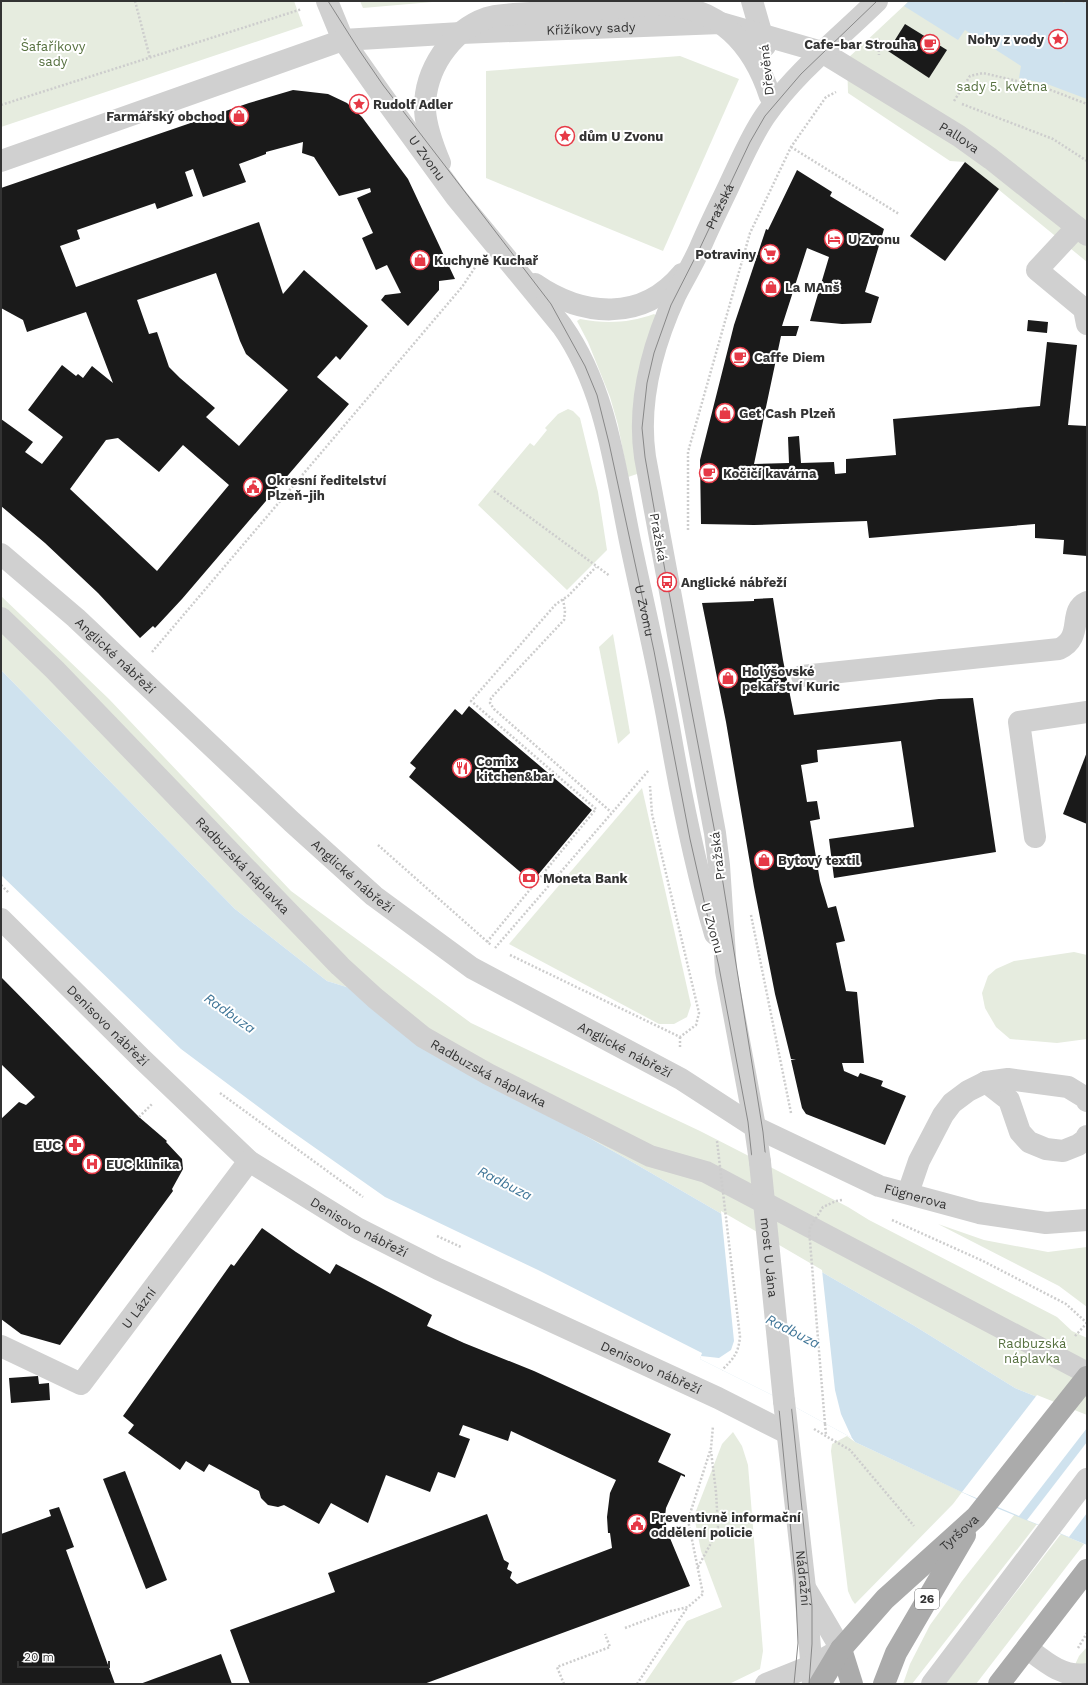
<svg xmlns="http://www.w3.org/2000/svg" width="1088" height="1685" viewBox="0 0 1088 1685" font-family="'Work Sans',sans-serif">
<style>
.green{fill:#e6ecdf}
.water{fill:#cfe2ee}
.pier{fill:#fff}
.building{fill:#1a1a1a;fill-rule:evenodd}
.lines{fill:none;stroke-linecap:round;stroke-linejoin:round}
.path{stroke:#cdcdcd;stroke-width:2.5;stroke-dasharray:2 2;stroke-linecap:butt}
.minor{stroke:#d0d0d0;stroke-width:22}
.major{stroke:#ababab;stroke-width:22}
.tram{stroke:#888;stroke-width:1}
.path-bridge{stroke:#cdcdcd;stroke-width:2.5;stroke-dasharray:2 2;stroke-linecap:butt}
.minor-bridge{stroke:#d0d0d0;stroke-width:22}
.labels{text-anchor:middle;stroke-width:4;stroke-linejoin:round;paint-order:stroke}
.shield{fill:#fff;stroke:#707070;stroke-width:1}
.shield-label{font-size:12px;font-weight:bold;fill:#333}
.street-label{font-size:13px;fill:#333;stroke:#fff}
.poi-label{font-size:13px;font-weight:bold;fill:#333;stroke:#fff;text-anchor:start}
.park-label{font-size:13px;fill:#56703f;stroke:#fff}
.water-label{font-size:14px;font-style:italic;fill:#3f7597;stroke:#fff}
</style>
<rect width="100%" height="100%" fill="#fff"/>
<!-- green -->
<g class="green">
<polygon points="1,1 294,1 303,26 1,127"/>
<polygon points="360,1 444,1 363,8"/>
<polygon points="909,1 1087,1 1087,262 965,162 950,161 848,93 847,59"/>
<polygon points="680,56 739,79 663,251 486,178 486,71"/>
<path d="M654,314L657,316L637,474L628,477L618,425L610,397L588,342L577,321L580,319C606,324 629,323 654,314Z"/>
<polygon points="568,409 573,411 580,418 598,492 607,550 567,590 478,505 530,443 534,446 547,430 545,428 558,414"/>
<polygon points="1,596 109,699 291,891 471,1023 700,1131 848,1207 869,1220 1057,1317 1072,1331 1087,1338 1087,1417 1015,1388 913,1325 627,1159 411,1038 353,989 327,981 235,909 1,670"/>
<polygon points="613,634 630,733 618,744 599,647"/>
<polygon points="642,788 691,1005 687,1017 674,1024 659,1024 509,944"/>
<polygon points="1074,952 1087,955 1087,1039 1057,1043 1010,1039 996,1027 985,1008 982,993 988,976 996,969 1014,961"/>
<polygon points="938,1224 984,1240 1048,1252 1087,1247 1087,1307 1059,1286"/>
<polygon points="733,1432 742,1446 748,1465 763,1651 760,1669 729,1684 644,1684 687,1621 722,1607 701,1551 694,1516 722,1444"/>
<polygon points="847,1436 855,1442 962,1492 953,1504 855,1604 852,1600 848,1591 831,1451 832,1444"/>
<polygon points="1015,1514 1037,1524 912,1684 903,1684 910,1664 930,1625 962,1581"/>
<polygon points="1061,1534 1084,1544 976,1684 945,1684"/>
<polygon points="1087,1647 1087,1684 1072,1671 1079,1656"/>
</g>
<!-- water -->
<g class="water">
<polygon points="909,1 1061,1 1064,3 1066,1 1087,1 1087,99 1047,84 1019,78 1021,66 965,30 958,40 904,6"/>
<polygon points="1,670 235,909 327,981 353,989 411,1038 627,1159 913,1325 1015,1388 1087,1417 1087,1545 987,1504 855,1442 852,1438 784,1401 700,1359 702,1353 538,1270 385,1197 284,1126 181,1049 1,875"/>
</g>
<!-- pier -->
<g class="pier">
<polygon points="721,1211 822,1270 835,1390 841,1414 852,1438 784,1401 700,1359 701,1356 719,1358 731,1350 734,1341"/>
<polygon points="1037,1395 1087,1415 1087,1428 1019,1516 962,1492"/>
<polygon points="1087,1442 1087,1513 1069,1537 1027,1520"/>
</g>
<!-- building -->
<g class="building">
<polygon points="905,24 947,50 929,78 888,51"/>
<path d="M293,90L328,94L347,103L362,117L408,179L455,279L439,281V290L408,326L381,300L385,295L401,293L387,265L376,270L362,238L373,233L357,198L371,192L370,188L339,196L314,157L302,153L303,142L266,152V154L239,164L246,182L203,197L193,169L185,172L193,196L157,209L155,203L77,230L80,239L60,246L76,287L259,222L283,294L304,270L368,326L340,360L336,356L317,377L349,404L182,599L155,628L153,626L140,638L98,593L45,543L1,506V419L33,442L25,452L42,464L63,437L28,410L62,365L76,376L78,374L83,378L92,366L113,383L86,312L27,332L23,320L1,308V188L249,103ZM216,273L240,341L246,354L288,390L239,446L206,417L215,408L180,378L169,367L157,332L149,334L137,300ZM118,438L159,472L183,445L229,485L157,571L70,489L106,440Z"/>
<polygon points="965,162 999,189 945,261 910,236"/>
<polygon points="797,170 832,192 830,196 884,229 865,292 879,297 871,323 842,324 810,321 829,257 807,248 782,326 799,326 796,336 781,336 754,464 789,463 788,437 799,436 801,463 834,462 835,474 846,473 846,459 896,455 893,419 1040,406 1047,342 1077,345 1068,425 1087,426 1087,556 1063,554 1064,540 1035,538 1035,524 869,538 867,521 754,525 701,524 700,460 734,325 766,229 768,230"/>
<polygon points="1028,320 1048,322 1047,333 1027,331"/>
<polygon points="773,598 783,660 794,715 939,699 973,698 996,852 834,878 829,839 914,827 901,741 817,750 818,762 801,765 807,802 817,801 820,819 810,821 820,881 828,908 836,906 845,941 836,943 846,991 857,992 864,1063 842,1063 844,1071 858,1077 860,1073 883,1081 881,1086 906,1096 885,1145 806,1114 802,1108 791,1060 796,1059 791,1059 775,994 754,887 726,722 702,603 754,601 754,599"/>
<polygon points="469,706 592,810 532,882 409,777 416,768 410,763 455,709 462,715"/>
<polygon points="1087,752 1087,824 1063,814"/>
<polygon points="1,977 139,1117 167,1141 166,1142 182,1159 183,1169 172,1189 173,1191 60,1345 21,1334 1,1319 1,1119 19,1102 26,1105 35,1097 1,1064"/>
<polygon points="262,1228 296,1252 330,1274 336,1264 432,1315 427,1326 464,1343 534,1371 671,1434 658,1462 685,1475 685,1477 681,1475 666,1508 665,1516 667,1531 690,1586 424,1684 250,1684 230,1630 335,1592 328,1573 487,1514 504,1560 509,1563 507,1569 512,1572 510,1578 517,1584 612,1548 610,1533 608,1533 607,1517 610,1493 616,1480 511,1431 508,1441 463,1425 459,1435 470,1439 455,1478 438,1472 430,1492 386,1475 368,1523 331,1503 319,1524 284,1505 278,1507 268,1505 261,1498 259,1491 209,1464 204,1472 186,1461 180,1470 128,1433 134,1425 123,1416 231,1264 234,1266"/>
<polygon points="38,1376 39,1384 49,1383 50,1400 11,1403 9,1378"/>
<polygon points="125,1471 167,1580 146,1589 103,1479"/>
<polygon points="59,1507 74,1547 66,1550 115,1684 1,1684 1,1534 51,1516 49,1510"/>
<polygon points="221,1654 232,1684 140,1684"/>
</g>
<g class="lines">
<!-- path -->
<g class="path">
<polyline points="135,1 150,58"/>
<polyline points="1083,1 1087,4"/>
<polyline points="878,38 879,55"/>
<polyline points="954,101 970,76 983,73 1043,87 1087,104"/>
<polyline points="962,104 1053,139 1087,161"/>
<polyline points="1,105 302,9"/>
<polyline points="791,147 899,214"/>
<polyline points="494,491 610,576"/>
<polyline points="688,530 688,452 750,233 791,147 826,97 836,92"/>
<polyline points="563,599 565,611 564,620 491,698 490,703 494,709 611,812"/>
<polyline points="152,652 462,287 476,266"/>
<polyline points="378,845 491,945"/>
<polyline points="1,885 9,893"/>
<polyline points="751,915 791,1113"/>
<polyline points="487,942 596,809 471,701 556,604 568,596 596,567"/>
<polyline points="495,948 649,770"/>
<polyline points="510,955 680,1037 696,1025 699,1013 652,814 650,786"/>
<polyline points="680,1037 680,1048"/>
<polyline points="220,1093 363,1197"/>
<polyline points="139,1117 152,1104"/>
<polyline points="836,1201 842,1200"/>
<polyline points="892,1220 983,1261 1066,1304 1087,1323"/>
<polyline points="437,1236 461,1247"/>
<polyline points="1075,1336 1087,1323"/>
<polyline points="825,1424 826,1435"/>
<polyline points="814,1429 850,1450 914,1526"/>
<polyline points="698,1567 710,1545 718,1527 716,1492 711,1451"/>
<polyline points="625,1628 667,1612 688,1607 703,1594 688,1520 711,1448 713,1426"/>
<polyline points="1078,1648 1087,1633"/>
<polyline points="564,1684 557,1667 610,1647 605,1634"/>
<polyline points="637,1684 687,1608"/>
</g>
<!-- minor -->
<g class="minor">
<path id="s1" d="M327,1L343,40L381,94L456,197L562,326C606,388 615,468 630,541C643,603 658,665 669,727C681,797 695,866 715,934"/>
<polyline points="752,1 765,46"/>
<path id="s2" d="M1,161L343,40L461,33L721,23L822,52L959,136L991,159L1087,235"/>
<path d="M440,163C433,146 426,128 425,110C424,71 450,31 487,18C495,15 505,15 514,14C547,12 581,10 614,8C632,7 651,4 668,5C723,10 754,47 770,96"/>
<polyline points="1077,227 1037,270 1084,309 1087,324"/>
<path d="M535,284C583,317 642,322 682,274"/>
<path id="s3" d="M1,554L76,618L292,822L374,896L472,968L681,1079L755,1127L879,1186L979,1213L1046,1223L1087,1220"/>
<path id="s4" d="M1,618L55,670L340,966L375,998L423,1037L488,1074L650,1156L706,1172L1087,1373"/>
<path d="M802,676L1059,649C1085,637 1067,611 1087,602"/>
<polyline points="1035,837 1019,722 1087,712"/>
<path id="s5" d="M1,919L142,1059L249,1161L357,1228L438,1269L718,1398L787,1433"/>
<polyline points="986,1082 1009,1100 1020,1132 1029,1142 1046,1149 1063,1151 1078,1145 1085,1140 1087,1136"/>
<path id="s6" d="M760,1162L755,1127L726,971L719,865L715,833L645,457C637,402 653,344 676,294C684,278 693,264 700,248C710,224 722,201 733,177C743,156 752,135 765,116C796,72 839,38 877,1"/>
<polyline points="908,1193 919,1161 943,1115 952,1103 968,1091 986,1082 1008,1079 1068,1087 1086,1098 1087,1101"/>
<path id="s7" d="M1,1346L81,1384L249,1161"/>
<path id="s8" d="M784,1401L805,1588L813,1684"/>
<path d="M1027,1648C1045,1662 1063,1678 1087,1674"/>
<polyline points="766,1684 811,1666 841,1649 807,1591"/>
<polyline points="932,1684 1087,1479"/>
</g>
<!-- major -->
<g class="major">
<polyline points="841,1649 852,1684"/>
<path id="s9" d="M820,1684L841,1649L885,1599L976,1517L1087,1377"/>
<polyline points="884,1684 896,1653 965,1535"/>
<polyline points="999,1684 1087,1570"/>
</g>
<!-- tram -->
<g class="tram">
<polyline points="328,1 359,50 383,85 551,304 585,366 597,395 609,443 654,651 690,839 719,967 748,1122 778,1398 795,1574 798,1643 794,1684"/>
<polyline points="809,1684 812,1644 812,1606 763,1132 715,833 667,582 645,457 642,428 647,383 654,353 671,305 699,250 750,142 765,116 801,74 877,1"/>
</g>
<!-- path-bridge -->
<g class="path-bridge">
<path d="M717,1141L740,1337C738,1354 734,1358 722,1370"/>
<polyline points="825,1424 809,1229 823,1207 836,1201"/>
</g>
<!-- minor-bridge -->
<path class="minor-bridge" id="s10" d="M760,1162L784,1401"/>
</g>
<!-- icons -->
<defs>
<g id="sight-ring" transform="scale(1)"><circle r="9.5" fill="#fff" stroke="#e63946" stroke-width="1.5"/><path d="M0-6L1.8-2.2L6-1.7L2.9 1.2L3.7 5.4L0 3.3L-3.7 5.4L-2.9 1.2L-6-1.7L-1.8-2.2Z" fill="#e63946"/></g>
<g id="cafe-ring" transform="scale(1)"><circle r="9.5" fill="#fff" stroke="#e63946" stroke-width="1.5"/><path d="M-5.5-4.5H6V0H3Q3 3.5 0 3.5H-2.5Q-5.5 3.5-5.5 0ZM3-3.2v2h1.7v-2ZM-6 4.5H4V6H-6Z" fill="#e63946"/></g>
<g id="shop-ring" transform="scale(1)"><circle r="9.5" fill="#fff" stroke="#e63946" stroke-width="1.5"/><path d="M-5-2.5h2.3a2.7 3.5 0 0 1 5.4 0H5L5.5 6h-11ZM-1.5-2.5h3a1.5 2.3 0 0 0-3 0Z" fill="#e63946"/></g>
<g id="hotel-ring" transform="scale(1)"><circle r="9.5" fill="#fff" stroke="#e63946" stroke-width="1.5"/><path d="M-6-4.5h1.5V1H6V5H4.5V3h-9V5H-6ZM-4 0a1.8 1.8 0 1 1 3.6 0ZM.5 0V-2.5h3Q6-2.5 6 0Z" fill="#e63946"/></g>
<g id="supermarket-ring" transform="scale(1)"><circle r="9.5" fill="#fff" stroke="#e63946" stroke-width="1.5"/><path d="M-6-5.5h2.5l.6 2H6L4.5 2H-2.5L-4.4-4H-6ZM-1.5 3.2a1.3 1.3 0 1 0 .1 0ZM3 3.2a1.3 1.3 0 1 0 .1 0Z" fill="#e63946"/></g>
<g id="civic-ring" transform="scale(1)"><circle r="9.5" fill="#fff" stroke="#e63946" stroke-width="1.5"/><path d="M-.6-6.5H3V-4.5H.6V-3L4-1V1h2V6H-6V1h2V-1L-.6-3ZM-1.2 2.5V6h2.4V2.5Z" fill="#e63946"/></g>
<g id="bus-ring" transform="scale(1)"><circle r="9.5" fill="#fff" stroke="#e63946" stroke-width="1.5"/><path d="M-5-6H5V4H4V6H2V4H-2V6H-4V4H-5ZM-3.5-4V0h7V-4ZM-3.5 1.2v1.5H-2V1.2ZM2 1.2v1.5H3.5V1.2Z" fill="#e63946"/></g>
<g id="restaurant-ring" transform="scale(1)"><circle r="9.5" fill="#fff" stroke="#e63946" stroke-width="1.5"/><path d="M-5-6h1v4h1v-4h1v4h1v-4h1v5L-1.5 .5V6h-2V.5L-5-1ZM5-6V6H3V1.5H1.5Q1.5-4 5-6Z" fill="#e63946"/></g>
<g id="bank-ring" transform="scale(1)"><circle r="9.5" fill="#fff" stroke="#e63946" stroke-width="1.5"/><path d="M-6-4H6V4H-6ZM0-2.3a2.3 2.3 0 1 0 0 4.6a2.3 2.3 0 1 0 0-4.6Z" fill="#e63946"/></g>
<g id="pharmacy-ring" transform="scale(1)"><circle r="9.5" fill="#fff" stroke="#e63946" stroke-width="1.5"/><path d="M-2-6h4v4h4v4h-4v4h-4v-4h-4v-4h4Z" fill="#e63946"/></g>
<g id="hospital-ring" transform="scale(1)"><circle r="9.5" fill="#fff" stroke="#e63946" stroke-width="1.5"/><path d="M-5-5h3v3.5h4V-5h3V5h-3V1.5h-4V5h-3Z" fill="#e63946"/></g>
</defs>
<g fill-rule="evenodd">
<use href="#sight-ring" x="1058" y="39"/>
<use href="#cafe-ring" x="930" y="44"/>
<use href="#sight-ring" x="359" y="104"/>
<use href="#shop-ring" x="239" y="116"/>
<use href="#sight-ring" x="565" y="136"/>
<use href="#hotel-ring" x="834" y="239"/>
<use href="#supermarket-ring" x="770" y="254"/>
<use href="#shop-ring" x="420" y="260"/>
<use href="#shop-ring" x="771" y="287"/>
<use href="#cafe-ring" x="740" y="357"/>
<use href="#shop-ring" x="725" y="413"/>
<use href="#cafe-ring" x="709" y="473"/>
<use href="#civic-ring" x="253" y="487"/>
<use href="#bus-ring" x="667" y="582"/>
<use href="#shop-ring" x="728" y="678"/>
<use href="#restaurant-ring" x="462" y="768"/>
<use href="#shop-ring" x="764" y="860"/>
<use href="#bank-ring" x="529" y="878"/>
<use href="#pharmacy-ring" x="75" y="1145"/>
<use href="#hospital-ring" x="92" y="1164"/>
<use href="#civic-ring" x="637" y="1524"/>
</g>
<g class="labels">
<!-- shield labels -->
<rect class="shield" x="915" y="1589" width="24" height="20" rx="3"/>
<g class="shield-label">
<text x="927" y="1603">26</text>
</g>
<!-- street labels -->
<g class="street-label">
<text dy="5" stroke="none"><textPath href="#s2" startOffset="611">Křižíkovy sady</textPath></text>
<text transform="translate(766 70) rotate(-96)" y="5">Dřevěná</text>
<text dy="5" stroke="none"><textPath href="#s2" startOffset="1008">Pallova</textPath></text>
<text dy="5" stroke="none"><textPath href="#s1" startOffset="187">U Zvonu</textPath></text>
<text dy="5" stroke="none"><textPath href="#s6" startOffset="981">Pražská</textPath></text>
<text transform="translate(659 537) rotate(80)" y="5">Pražská</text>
<text dy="5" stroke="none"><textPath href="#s1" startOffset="701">U Zvonu</textPath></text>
<text dy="5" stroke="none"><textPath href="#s3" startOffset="153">Anglické nábřeží</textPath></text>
<text transform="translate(717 856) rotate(-97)" y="5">Pražská</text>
<text dy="5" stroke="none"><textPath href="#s4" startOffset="346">Radbuzská náplavka</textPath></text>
<text dy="5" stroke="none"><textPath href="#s3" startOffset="477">Anglické nábřeží</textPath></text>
<text transform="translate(713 928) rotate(74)" y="5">U Zvonu</text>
<text dy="5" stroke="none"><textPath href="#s5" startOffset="151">Denisovo nábřeží</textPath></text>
<text dy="5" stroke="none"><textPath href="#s3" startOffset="801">Anglické nábřeží</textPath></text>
<text dy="5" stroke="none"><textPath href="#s4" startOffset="670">Radbuzská náplavka</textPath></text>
<text dy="5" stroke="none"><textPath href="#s3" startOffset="1128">Fügnerova</textPath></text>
<text dy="5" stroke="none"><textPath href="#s5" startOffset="475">Denisovo nábřeží</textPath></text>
<text dy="5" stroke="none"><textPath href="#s10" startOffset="96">most U Jána</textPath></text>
<text dy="5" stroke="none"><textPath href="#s7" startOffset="184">U Lázní</textPath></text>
<text dy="5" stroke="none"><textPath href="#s5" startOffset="799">Denisovo nábřeží</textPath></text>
<text dy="5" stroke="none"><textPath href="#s9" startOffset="207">Tyršova</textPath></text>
<text dy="5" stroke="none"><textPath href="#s8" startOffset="178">Nádražní</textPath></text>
</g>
<!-- poi labels -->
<g class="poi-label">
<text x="1044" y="44" text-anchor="end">Nohy z vody</text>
<text x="916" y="49" text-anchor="end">Cafe-bar Strouha</text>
<text x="373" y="109">Rudolf Adler</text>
<text x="225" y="121" text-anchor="end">Farmářský obchod</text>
<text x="579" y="141">dům U Zvonu</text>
<text x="848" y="244">U Zvonu</text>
<text x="756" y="259" text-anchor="end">Potraviny</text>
<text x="434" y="265">Kuchyně Kuchař</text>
<text x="785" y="292">La MAnš</text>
<text x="754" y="362">Caffe Diem</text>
<text x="739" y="418">Get Cash Plzeň</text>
<text x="723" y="478">Kočičí kavárna</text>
<text x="267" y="485">Okresní ředitelství<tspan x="267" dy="15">Plzeň-jih</tspan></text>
<text x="681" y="587">Anglické nábřeží</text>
<text x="742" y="676">Holýšovské<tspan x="742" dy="15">pekařství Kuric</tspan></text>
<text x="476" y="766">Comix<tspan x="476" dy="15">kitchen&amp;bar</tspan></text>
<text x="778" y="865">Bytový textil</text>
<text x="543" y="883">Moneta Bank</text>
<text x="61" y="1150" text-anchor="end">EUC</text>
<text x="106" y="1169">EUC klinika</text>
<text x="651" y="1522">Preventivně informační<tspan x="651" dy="15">oddělení policie</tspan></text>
</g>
<!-- park labels -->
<g class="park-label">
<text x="53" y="51">Šafaříkovy<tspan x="53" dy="15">sady</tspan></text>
<text x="1002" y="91">sady 5. května</text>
<text x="1032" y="1348">Radbuzská<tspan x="1032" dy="15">náplavka</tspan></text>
</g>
<!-- water labels -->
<g class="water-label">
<text transform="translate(230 1013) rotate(35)" y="5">Radbuza</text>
<text transform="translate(505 1183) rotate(27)" y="5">Radbuza</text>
<text transform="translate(793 1331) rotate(27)" y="5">Radbuza</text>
</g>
</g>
<!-- border -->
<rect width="1088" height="1685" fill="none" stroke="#333333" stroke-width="4"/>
<!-- scale -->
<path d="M18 1661v6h91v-6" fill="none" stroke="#333333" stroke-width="2"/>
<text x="24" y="1661" font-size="12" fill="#333333" stroke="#ffffff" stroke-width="3" paint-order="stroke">20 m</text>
</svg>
